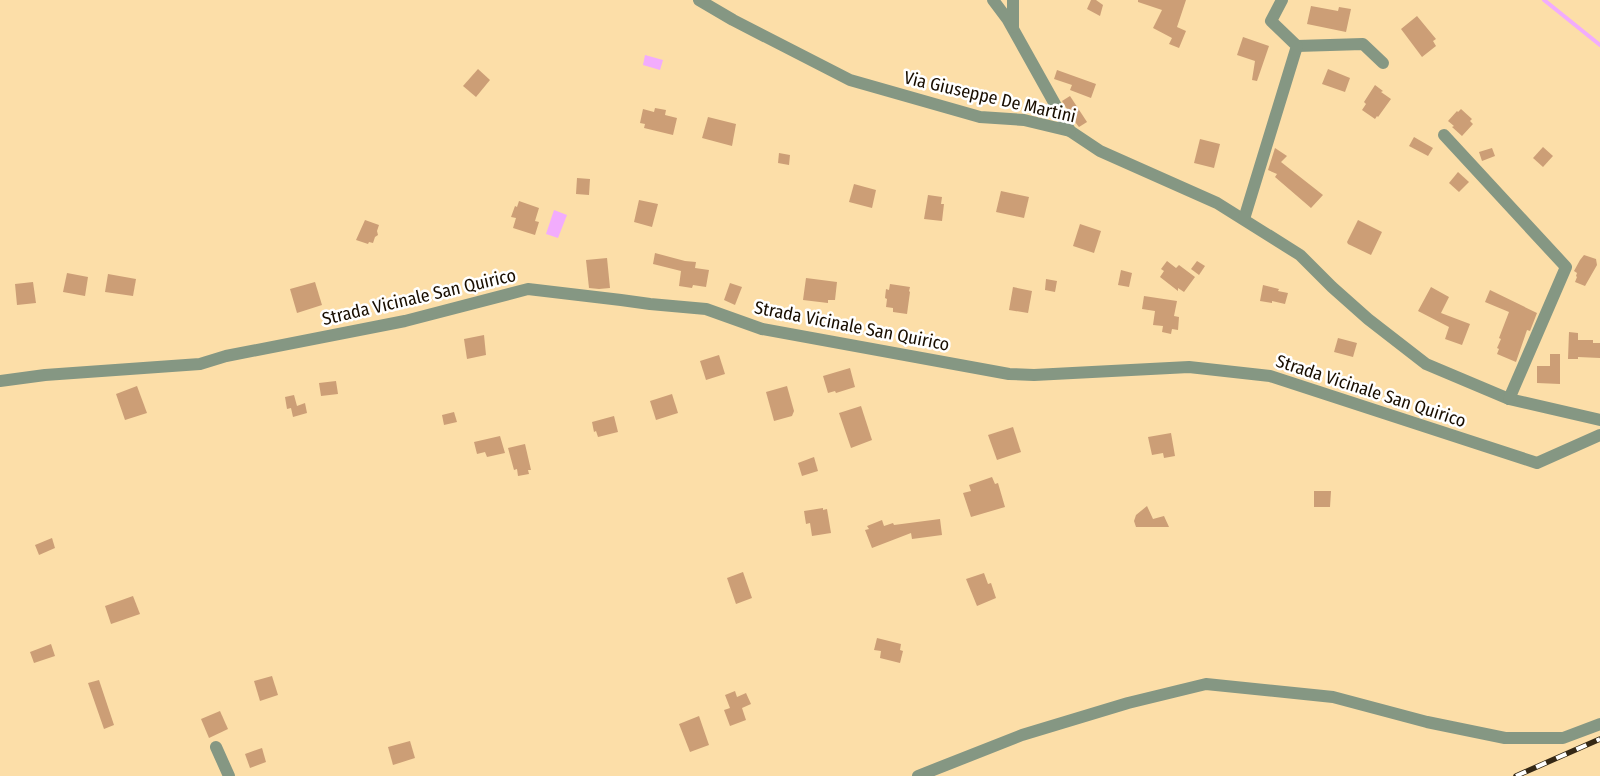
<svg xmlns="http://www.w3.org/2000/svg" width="1600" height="776" viewBox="0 0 1600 776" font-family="'Fira Sans Condensed',sans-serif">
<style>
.water{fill:#f2acfd}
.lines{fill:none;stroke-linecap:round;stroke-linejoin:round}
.stream{stroke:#f2acfd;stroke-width:4}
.building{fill:#cc9e76}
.minor{stroke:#859783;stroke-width:12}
.rail-casing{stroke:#352815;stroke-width:5.5}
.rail{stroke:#fff;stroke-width:4;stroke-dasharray:11;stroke-linecap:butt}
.labels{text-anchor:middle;stroke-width:5;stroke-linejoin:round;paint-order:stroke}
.street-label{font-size:18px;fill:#190e00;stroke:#fff}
</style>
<rect width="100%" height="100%" fill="#fcdea8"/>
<!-- water -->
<g class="water">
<polygon points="645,55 663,60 660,70 643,65"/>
<polygon points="554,210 567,215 558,238 546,234"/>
</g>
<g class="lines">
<!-- stream -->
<polyline class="stream" points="1544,0 1600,45"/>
</g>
<!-- building -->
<g class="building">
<polygon points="1091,0 1096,0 1103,5 1100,16 1087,9"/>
<polygon points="1138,0 1186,0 1177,27 1186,31 1179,48 1169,44 1172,38 1153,28 1162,10 1138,2"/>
<polygon points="1311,6 1338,11 1339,7 1351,9 1346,32 1307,24"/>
<polygon points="1417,16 1436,39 1433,41 1436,46 1422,57 1401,29"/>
<polygon points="1243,37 1269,46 1257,81 1252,80 1255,61 1237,55"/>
<polygon points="478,69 490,80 476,97 463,86"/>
<polygon points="1328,69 1350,78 1345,92 1322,84"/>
<polygon points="1057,70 1096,84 1091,98 1070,90 1072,85 1054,79"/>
<polygon points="1375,85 1383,91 1381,92 1391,99 1378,117 1377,116 1375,119 1362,110 1366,104 1364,102"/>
<polygon points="1070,96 1087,122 1079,127 1075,122 1062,101"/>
<polygon points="655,108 666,110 665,115 677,118 673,135 644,128 645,124 640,123 643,109 654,112"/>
<polygon points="1461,109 1472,119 1470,121 1473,124 1462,136 1452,127 1454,126 1448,121 1457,111 1458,112"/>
<polygon points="708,117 736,124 732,146 702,138"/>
<polygon points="1414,137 1433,148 1428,156 1409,146"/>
<polygon points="1200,139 1220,144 1214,168 1194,163"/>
<polygon points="1543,147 1553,156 1543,167 1533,158"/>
<polygon points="1275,148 1287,156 1281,162 1323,195 1311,208 1275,177 1277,174 1268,170"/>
<polygon points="1492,148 1495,156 1482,161 1479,152"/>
<polygon points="779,153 790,155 789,165 778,163"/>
<polygon points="1458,172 1469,182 1459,192 1449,183"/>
<polygon points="577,178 590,179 589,195 576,194"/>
<polygon points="854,184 876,190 872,208 849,202"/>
<polygon points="1001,191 1029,197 1024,218 996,212"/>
<polygon points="928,195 942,197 941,204 944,204 942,221 924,219"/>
<polygon points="639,200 658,204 652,227 634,222"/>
<polygon points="519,201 539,208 535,221 539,222 535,235 513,228 516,218 511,217 515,206 517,207"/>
<polygon points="365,220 379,225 377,231 378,235 375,237 373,243 369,242 368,244 356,240"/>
<polygon points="1358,220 1382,232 1371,255 1348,244 1347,242"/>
<polygon points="1080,224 1101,231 1094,253 1073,246"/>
<polygon points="655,253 685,261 696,262 695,268 709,270 706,287 693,285 692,288 679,286 681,271 653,264"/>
<polygon points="1584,255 1596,259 1597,265 1585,286 1575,282 1577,277 1576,276 1577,273 1574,271 1580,260"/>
<polygon points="607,258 610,288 599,289 589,288 586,260"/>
<polygon points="1167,261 1176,268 1179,265 1195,277 1184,292 1178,288 1178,291 1160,277 1164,271 1161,269"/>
<polygon points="1197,261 1205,266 1199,275 1191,269"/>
<polygon points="1121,270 1132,273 1129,287 1118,285"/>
<polygon points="67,273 88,277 85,296 63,292"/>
<polygon points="108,274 136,279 133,296 105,292"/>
<polygon points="806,278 837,282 835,300 828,300 828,303 803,300"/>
<polygon points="1046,279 1057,281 1055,292 1045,290"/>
<polygon points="33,282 36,303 17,305 15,284"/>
<polygon points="315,282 322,305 297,313 290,289"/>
<polygon points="730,283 742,287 735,305 724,300"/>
<polygon points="890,284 910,287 909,291 910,292 907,314 893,312 893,308 886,307 887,299 885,298 886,289 889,290"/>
<polygon points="1263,285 1279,289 1278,291 1288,293 1285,304 1272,301 1272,303 1260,301"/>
<polygon points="1013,287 1032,291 1028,313 1009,310"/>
<polygon points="1431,287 1449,297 1441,313 1470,324 1462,345 1445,339 1449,327 1418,311"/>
<polygon points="1490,290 1537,313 1530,331 1527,330 1516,362 1497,354 1499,349 1497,348 1501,339 1499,338 1509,312 1485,302"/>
<polygon points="1144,296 1177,301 1174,316 1179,317 1178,330 1172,329 1171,334 1162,332 1163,326 1153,325 1155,311 1142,309"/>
<polygon points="1569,332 1578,333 1578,340 1593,340 1593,343 1600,343 1600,358 1578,357 1578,359 1568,359"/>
<polygon points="484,335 486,355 467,359 464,339"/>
<polygon points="1338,338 1357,343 1353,357 1334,352"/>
<polygon points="1550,354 1560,354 1560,384 1537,383 1537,366 1550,366"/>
<polygon points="719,355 725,374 706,380 700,361"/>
<polygon points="850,368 855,387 836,393 835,391 828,393 823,376"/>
<polygon points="336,381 338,394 321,396 319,383"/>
<polygon points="137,386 147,413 125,420 116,394"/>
<polygon points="787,386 794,411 792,416 774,421 766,392"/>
<polygon points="672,394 678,413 656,420 650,401"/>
<polygon points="294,395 297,406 305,403 307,413 293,417 291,408 287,409 285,397"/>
<polygon points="861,406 872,440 851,448 839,413"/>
<polygon points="454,412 457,422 444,425 442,415"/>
<polygon points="614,416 618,432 598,437 596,431 594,432 592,422"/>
<polygon points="1013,427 1021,452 997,460 988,435"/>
<polygon points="1171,433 1175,456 1164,458 1163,453 1152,455 1148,437"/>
<polygon points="500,436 505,453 487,457 485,452 477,454 474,442"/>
<polygon points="525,444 531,470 528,470 529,474 518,476 517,469 514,470 508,448"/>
<polygon points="814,457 818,471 802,476 798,463"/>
<polygon points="992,477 995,484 998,483 1005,507 971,517 963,493 971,491 969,485"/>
<polygon points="1314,491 1331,491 1330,507 1314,507"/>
<polygon points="1147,506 1153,519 1164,516 1169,527 1136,527 1134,521 1136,515"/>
<polygon points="823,508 823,510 827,509 831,533 812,536 810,523 806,524 804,511"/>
<polygon points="940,519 942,535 912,539 911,533 872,548 865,530 869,529 867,526 882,520 884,526 893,523 894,525"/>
<polygon points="52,538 55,548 39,555 35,545"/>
<polygon points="743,572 752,598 736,604 727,578"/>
<polygon points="984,573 988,584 991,583 996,598 977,606 966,579"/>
<polygon points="133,596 140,614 111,624 105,606"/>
<polygon points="877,638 901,644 900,650 903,651 900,663 880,658 881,651 874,650"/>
<polygon points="51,644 55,656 34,663 30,652"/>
<polygon points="272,676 278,695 260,701 254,681"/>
<polygon points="99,680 114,725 104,729 88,683"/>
<polygon points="735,691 737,697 746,693 751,704 742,708 746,720 730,726 724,710 730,708 725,695"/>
<polygon points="220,711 228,729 209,738 201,719"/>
<polygon points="699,716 709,745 690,752 679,724"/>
<polygon points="410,741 415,758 393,765 388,747"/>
<polygon points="262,748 266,762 250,768 245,754"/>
</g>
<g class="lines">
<!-- minor -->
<g class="minor">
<polyline points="699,0 733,20 850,80 980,117 1024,120 1070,131 1100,151 1217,203 1300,255 1332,287 1368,319 1426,364 1509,399 1600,420"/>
<polyline points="993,0 1008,20 1070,131"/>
<polyline points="1013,27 1013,0"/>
<polyline points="1297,46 1363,44 1383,63"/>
<polyline points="1444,135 1566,267 1509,399"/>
<polyline points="1244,219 1297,46 1271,21 1282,0"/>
<polyline points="0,381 45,375 200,364 226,356 405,321 528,289 621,300 650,304 706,309 762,329 1009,374 1034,375 1189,367 1270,376 1537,463 1600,435"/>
<polyline points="216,747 229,776"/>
<polyline points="918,776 1022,735 1128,703 1206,684 1333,697 1427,722 1505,738 1563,738 1600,724"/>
</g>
<!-- rail casing -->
<g class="rail-casing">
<polyline id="rail" points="1516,776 1600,739"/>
</g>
<!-- rail -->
<use href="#rail" class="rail"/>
</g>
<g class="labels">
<!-- street labels -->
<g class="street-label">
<text transform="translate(990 97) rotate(13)" y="6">Via Giuseppe De Martini</text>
<text transform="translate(419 297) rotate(-13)" y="6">Strada Vicinale San Quirico</text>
<text transform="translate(852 326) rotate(11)" y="6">Strada Vicinale San Quirico</text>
<text transform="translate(1371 391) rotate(18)" y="6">Strada Vicinale San Quirico</text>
</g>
</g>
</svg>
